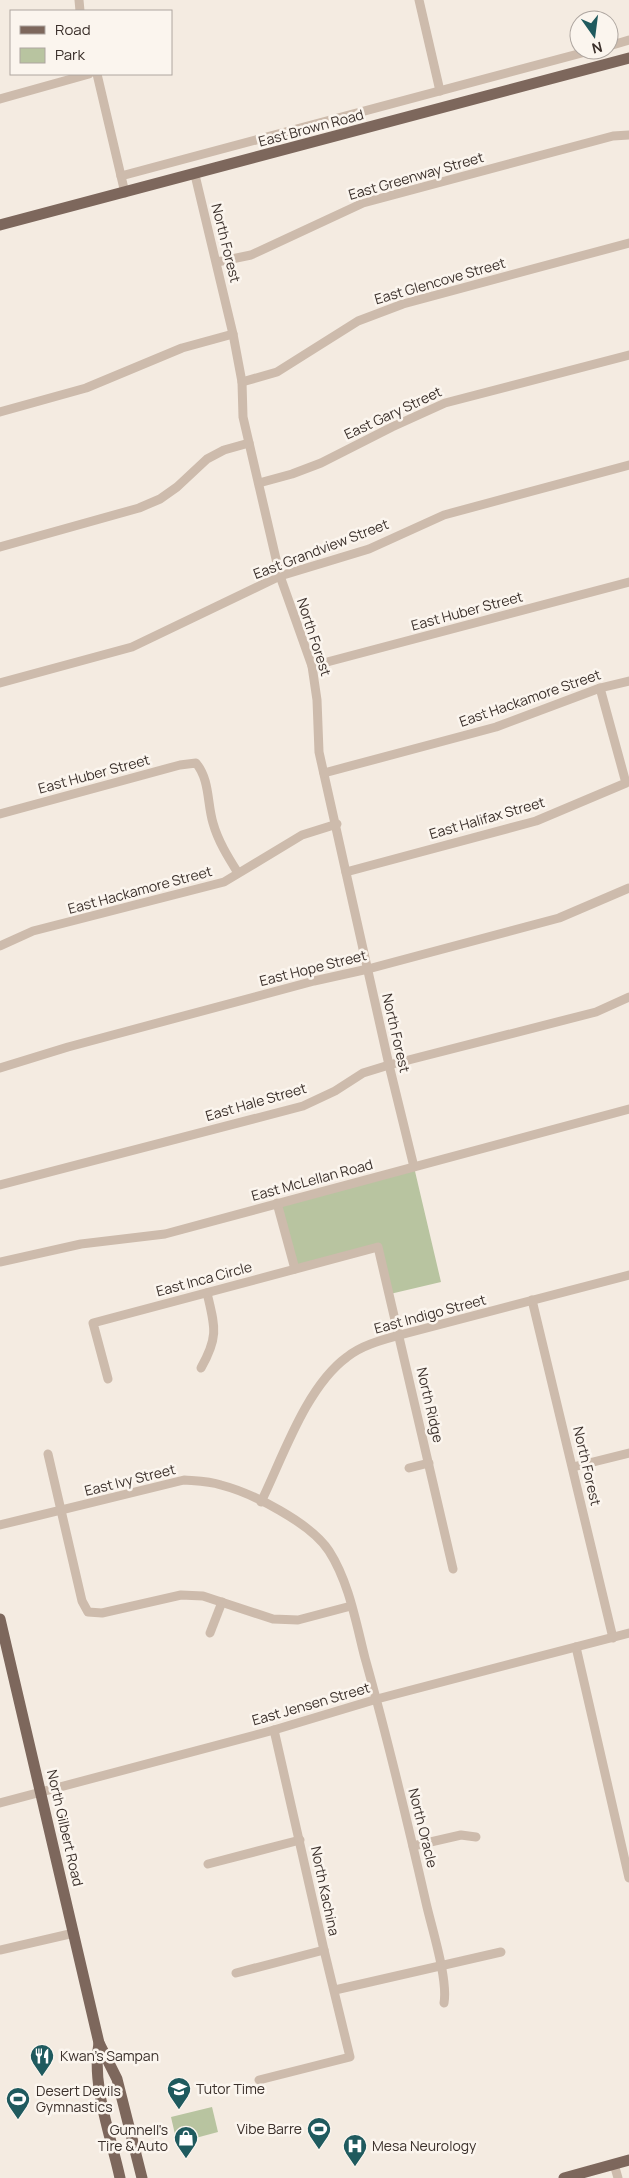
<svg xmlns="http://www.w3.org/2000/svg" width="629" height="2178" viewBox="0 0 629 2178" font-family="Manrope,sans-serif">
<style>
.green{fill:#b8c4a0}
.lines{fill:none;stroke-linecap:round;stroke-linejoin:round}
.minor{stroke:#cdbbac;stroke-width:9}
.major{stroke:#7d675c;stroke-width:11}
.labels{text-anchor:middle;stroke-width:5;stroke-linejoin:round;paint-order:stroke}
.street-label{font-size:14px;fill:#3b302b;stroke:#fbf5ee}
.poi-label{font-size:14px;fill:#3b302b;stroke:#fbf5ee;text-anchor:start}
</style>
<rect width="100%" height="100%" fill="#f4ebe1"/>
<!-- green -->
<g class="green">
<polygon points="414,1167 441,1282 390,1294 378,1247 295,1269 277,1203"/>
<polygon points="212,2107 218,2132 177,2143 171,2117"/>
</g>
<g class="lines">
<!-- minor -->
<g class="minor">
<polyline points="79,0 80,11"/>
<polyline points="419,0 440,91"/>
<polyline points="609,46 629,40"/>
<polyline points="97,74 125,193"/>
<polyline points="0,99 89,74"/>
<polyline points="195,175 233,334 242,382 243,417 280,576 312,666 317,700 319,752 389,1065 414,1167"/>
<polyline points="121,176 593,50"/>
<polyline points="217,262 251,255 363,203 613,136 629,135"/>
<polyline points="242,382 277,372 358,321 403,304 629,243"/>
<polyline points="0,412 86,388 182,348 233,334"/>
<polyline points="259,483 292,474 321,463 392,427 445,403 629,355"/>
<polyline points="0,547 139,508 160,499 177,487 207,459 224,450 249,443"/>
<polyline points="312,666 629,582"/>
<polyline points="0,683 132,647 280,576 369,549 444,515 629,465"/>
<polyline points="324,773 496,727 600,688 629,681"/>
<path d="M0,814L180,765L196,763C210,780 207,803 213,823C218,841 228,857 238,873"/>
<polyline points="346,872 536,821 626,783 600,688"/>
<polyline points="0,946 33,931 224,882 302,835 337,824"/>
<polyline points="0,1068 68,1047 314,981 368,969 559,918 629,888"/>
<polyline points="0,1185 303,1106 335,1091 363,1073 389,1065 596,1012 629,997"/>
<polyline points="277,1203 295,1269"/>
<polyline points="0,1262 81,1244 165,1234 629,1109"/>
<polyline points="532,1300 613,1638"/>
<path d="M201,1368C219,1336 215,1327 207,1293"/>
<polyline points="108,1379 93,1323 378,1247 453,1569"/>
<polyline points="48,1454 82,1601 88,1612 102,1613 181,1595 203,1596 273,1619 298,1620 351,1606"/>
<polyline points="573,1467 629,1453"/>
<polyline points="409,1468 429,1463"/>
<path d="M261,1502C283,1457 306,1387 347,1357C362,1345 382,1340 400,1335L629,1275"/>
<path d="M0,1525L184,1480C196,1481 209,1481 221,1485C252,1493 311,1523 329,1551C349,1582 356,1623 365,1658C388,1740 408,1824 427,1907C433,1932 448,1980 444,2003"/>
<polyline points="210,1633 222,1602"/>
<polyline points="576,1647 629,1878"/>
<polyline points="0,1803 274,1730 377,1699 629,1633"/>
<polyline points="413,1846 461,1835 476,1837"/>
<polyline points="208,1864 300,1840"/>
<polyline points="0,1950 74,1933"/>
<polyline points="236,1973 324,1950"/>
<polyline points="335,1990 501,1952"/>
<polyline points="259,2080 350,2057 324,1950 274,1730"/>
<polyline points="614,2164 618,2178"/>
</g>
<!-- major -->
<g class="major">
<polyline points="0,225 629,58"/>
<polyline points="0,1619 99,2043 117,2079 142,2178"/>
<path d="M99,2043C91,2085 111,2136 120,2178"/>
<polyline points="564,2178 629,2160"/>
</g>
</g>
<!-- icons -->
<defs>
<g id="restaurant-pin" transform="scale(1.25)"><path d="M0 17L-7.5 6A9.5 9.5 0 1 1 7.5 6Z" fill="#1f5a5e" stroke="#fbf5ee"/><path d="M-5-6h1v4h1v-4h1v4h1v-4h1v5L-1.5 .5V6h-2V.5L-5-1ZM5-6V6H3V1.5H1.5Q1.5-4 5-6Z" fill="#fff"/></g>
<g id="school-pin" transform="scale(1.25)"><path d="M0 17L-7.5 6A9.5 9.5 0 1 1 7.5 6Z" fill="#1f5a5e" stroke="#fbf5ee"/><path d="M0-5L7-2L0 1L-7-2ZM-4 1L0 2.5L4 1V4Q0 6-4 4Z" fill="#fff"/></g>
<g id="stadium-pin" transform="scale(1.25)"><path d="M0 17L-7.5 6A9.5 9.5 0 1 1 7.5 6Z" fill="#1f5a5e" stroke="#fbf5ee"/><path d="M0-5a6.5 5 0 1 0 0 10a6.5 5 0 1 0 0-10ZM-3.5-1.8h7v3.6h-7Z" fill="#fff"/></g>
<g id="shop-pin" transform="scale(1.25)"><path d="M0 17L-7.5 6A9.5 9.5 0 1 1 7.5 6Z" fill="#1f5a5e" stroke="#fbf5ee"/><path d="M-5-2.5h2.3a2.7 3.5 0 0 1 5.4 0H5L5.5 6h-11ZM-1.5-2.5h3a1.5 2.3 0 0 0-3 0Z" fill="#fff"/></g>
<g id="hospital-pin" transform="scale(1.25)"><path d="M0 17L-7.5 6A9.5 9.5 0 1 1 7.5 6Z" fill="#1f5a5e" stroke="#fbf5ee"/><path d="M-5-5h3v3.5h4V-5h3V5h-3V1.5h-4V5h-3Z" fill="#fff"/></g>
</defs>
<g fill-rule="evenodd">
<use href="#restaurant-pin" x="42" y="2056"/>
<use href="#school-pin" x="179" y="2089"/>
<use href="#stadium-pin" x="18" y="2099"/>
<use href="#stadium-pin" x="319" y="2129"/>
<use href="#shop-pin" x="186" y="2138"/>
<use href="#hospital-pin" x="355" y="2146"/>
</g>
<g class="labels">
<!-- street labels -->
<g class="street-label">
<text transform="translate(311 128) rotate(-15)" y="5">East Brown Road</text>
<text transform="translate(416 176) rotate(-16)" y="5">East Greenway Street</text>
<text transform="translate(226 243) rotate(76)" y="5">North Forest</text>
<text transform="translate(440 281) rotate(-16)" y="5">East Glencove Street</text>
<text transform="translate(393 413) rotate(-25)" y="5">East Gary Street</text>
<text transform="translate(321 549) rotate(-21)" y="5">East Grandview Street</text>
<text transform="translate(467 611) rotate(-15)" y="5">East Huber Street</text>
<text transform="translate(314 637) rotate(72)" y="5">North Forest</text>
<text transform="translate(530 698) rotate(-19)" y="5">East Hackamore Street</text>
<text transform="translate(94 774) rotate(-15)" y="5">East Huber Street</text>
<text transform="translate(487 818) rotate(-16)" y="5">East Halifax Street</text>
<text transform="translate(140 890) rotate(-15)" y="5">East Hackamore Street</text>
<text transform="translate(313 968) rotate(-14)" y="5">East Hope Street</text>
<text transform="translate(396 1033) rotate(77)" y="5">North Forest</text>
<text transform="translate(256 1102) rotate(-16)" y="5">East Hale Street</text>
<text transform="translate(312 1180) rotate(-15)" y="5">East McLellan Road</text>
<text transform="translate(204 1279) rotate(-15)" y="5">East Inca Circle</text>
<text transform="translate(430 1314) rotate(-15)" y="5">East Indigo Street</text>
<text transform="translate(430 1405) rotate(77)" y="5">North Ridge</text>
<text transform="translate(587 1466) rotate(77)" y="5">North Forest</text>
<text transform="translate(130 1480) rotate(-14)" y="5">East Ivy Street</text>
<text transform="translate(311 1704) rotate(-16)" y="5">East Jensen Street</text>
<text transform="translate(65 1828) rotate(77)" y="5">North Gilbert Road</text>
<text transform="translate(423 1828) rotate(76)" y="5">North Oracle</text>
<text transform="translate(325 1891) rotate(78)" y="5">North Kachina</text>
</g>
<!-- poi labels -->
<g class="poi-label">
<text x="60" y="2061">Kwan's Sampan</text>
<text x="196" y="2094">Tutor Time</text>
<text x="36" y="2096">Desert Devils<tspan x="36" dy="16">Gymnastics</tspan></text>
<text x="302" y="2134" text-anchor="end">Vibe Barre</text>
<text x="168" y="2135" text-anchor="end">Gunnell's<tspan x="168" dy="16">Tire &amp; Auto</tspan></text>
<text x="372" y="2151">Mesa Neurology</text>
</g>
</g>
<!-- legend -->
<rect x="10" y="10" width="162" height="65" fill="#fbf5ee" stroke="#aea6a0"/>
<rect x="20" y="26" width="25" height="8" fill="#7d675c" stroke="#aea6a0"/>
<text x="55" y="35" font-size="15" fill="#3b302b">Road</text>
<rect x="20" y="48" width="25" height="15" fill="#b8c4a0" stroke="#aea6a0"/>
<text x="55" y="60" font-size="15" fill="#3b302b">Park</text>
<!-- north arrow -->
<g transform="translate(594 35) rotate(166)"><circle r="24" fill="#fbf5ee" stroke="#aea6a0"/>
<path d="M0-4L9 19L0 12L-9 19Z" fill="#1f5a5e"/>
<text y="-8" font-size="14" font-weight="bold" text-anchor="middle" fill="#3b302b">N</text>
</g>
</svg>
